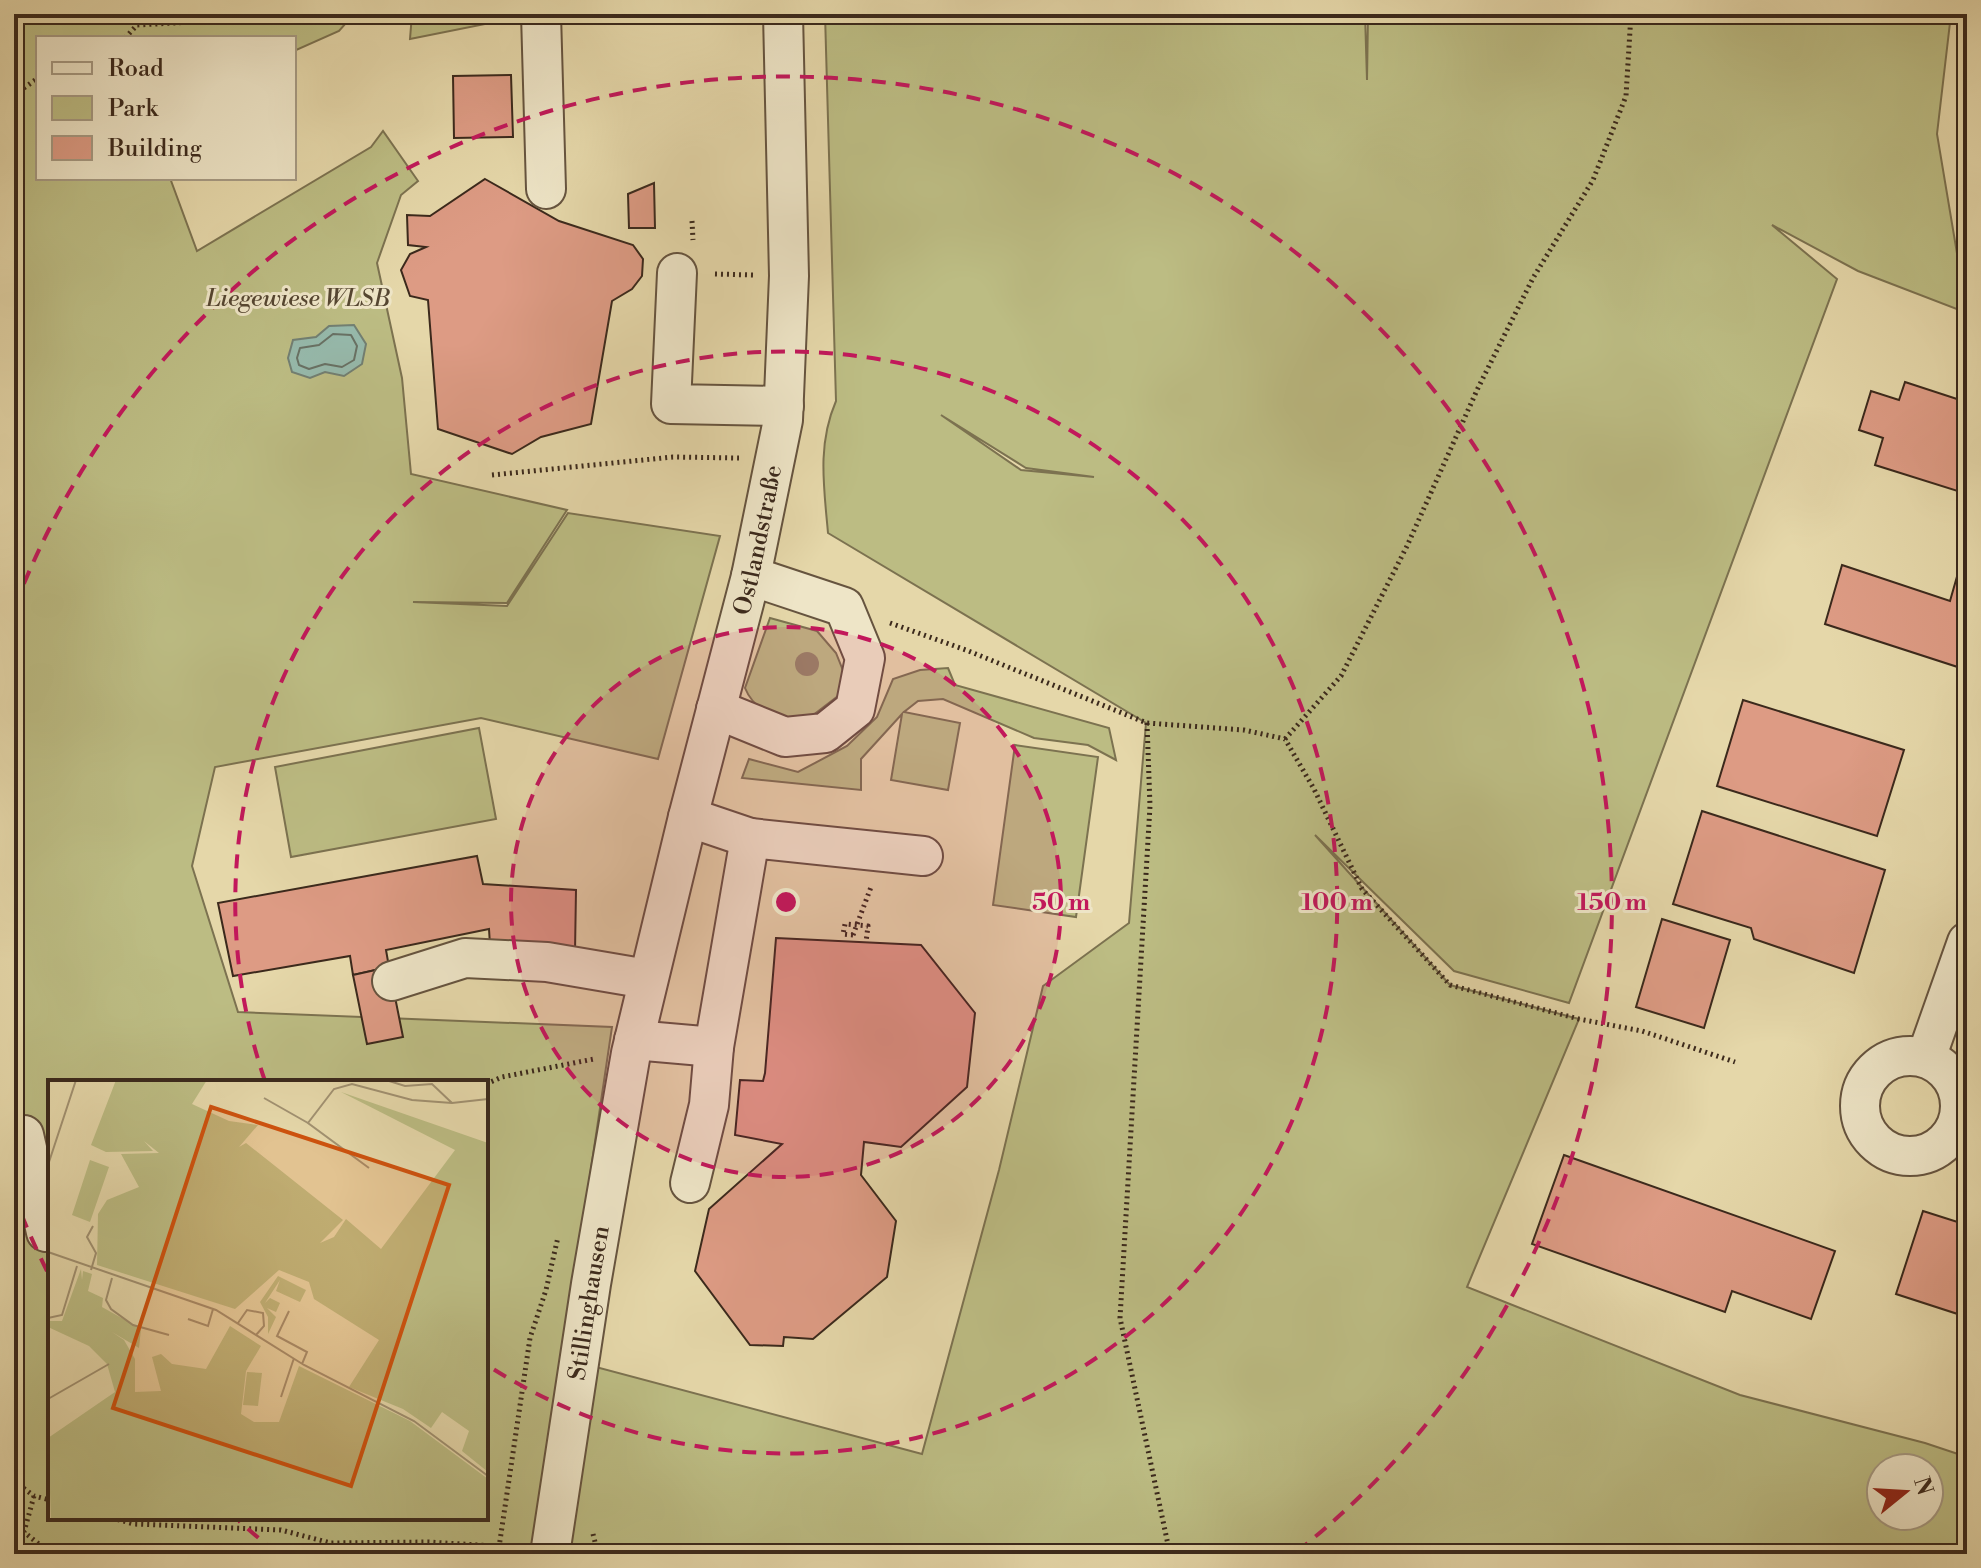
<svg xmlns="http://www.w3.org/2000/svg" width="1981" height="1568" viewBox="0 0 1981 1568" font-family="'Libre Bodoni',serif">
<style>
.green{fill:#bcbc83;stroke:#7c7250;stroke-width:2;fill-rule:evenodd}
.water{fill:#96b9ab;stroke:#727f72;stroke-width:2}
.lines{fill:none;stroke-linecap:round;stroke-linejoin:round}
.shore{stroke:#687164;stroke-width:2}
.building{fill:#dd9b84;stroke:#3b291c;stroke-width:2}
.minor-casing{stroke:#66543f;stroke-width:42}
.path{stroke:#3b291c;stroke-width:5;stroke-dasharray:2 4;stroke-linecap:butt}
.minor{stroke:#eee5c7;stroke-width:38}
.path-bridge{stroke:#3b291c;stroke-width:5;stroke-dasharray:2 4;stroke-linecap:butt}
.tree{fill:#968767}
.ring{fill:none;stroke:#c2185b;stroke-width:4;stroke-dasharray:14 10}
.labels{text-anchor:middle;stroke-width:6;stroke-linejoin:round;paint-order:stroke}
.park-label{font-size:24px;font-style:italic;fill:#554631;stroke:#eee5c7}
.street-label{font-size:24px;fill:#3b291c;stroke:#eee5c7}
.inset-road{fill:none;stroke:#a19171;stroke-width:2}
.view{fill:#ce520e;fill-opacity:0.15;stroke:#ce520e;stroke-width:4}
.inset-edge{fill:none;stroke:#3b291c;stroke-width:4}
.centre{fill:#c2185b;stroke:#eee5c7;stroke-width:4}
.ring-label{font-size:24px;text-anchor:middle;font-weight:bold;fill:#c2185b;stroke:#eee5c7;stroke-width:6;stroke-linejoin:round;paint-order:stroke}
</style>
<rect width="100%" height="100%" fill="#e5d7a9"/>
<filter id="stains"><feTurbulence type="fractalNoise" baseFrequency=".0025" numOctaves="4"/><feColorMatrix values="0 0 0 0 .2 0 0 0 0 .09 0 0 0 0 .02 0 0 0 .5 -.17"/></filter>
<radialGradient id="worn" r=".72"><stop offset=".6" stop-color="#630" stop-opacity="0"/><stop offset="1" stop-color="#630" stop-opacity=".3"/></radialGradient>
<!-- green -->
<g class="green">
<path d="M14,14H354L339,31L294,51V38H38V178H170L197,251L371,147L383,131L418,181L401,195L377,263L402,378L411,474L567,510L507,603L413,602L507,606L568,513L720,536L658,759L481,718L215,767L192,866L238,1012L612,1027L534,1554H14ZM50,1082H486V1518H50Z"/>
<polygon points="412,14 525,14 525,16 410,39"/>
<path d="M825,14H1365L1367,80L1368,14H1951L1937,134L1967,313L1858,271L1772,225L1837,279L1569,1003L1454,971L1315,835L1450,985L1579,1019L1467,1287L1740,1395L1925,1443L1967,1457V1554H569L581,1363L922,1454L999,1170L1043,986L1129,923L1146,723L828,533C824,487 817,445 836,401ZM941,415L1026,468L1094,477L1021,470ZM1881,1468H1929V1516H1881Z"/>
<path d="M770,618L817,631L836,653L844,673L838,696L804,722C779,718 755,713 745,688Z"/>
<polygon points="948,668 955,685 1109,728 1116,760 1088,745 1034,738 943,699 918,701 904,712 960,723 948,790 891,780 902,714 861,759 861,790 742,778 749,759 798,772 847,746 877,717 893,679 920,670"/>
<polygon points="479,728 496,819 291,857 275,767"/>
<polygon points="1015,745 1098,757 1076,917 993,905"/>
</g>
<!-- water -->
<polygon class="water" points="354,325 366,344 362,364 344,376 325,372 310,378 292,372 288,358 293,340 316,337 329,326"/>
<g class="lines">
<!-- shore -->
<polygon class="shore" points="333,334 351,335 357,346 354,360 342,367 325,364 309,369 299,365 297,358 300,348 319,345"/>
</g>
<!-- building -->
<g class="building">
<polygon points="553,14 629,14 629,17 553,18"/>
<polygon points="511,75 513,137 454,138 453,76"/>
<polygon points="485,179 559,221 633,245 643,259 642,276 632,289 612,301 591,424 541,437 512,454 438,429 428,300 410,296 401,270 410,254 426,247 408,245 407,215 430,216"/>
<polygon points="654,183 655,228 629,228 628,194"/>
<polygon points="1905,382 1960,400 1962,395 1967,397 1967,494 1875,465 1883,438 1859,430 1871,391 1899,400"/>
<polygon points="1842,565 1950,601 1958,573 1967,576 1967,670 1825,624"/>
<polygon points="1743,700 1904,750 1877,836 1717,786"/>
<polygon points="1702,811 1885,870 1854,973 1754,939 1751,928 1673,904"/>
<polygon points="477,856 483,884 576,890 575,952 490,945 489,929 386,950 389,967 353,975 350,956 233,976 218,903"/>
<polygon points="1662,919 1730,940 1704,1028 1636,1007"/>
<polygon points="776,938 921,945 975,1013 967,1087 901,1147 864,1142 861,1175 896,1221 887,1277 813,1339 784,1337 783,1346 750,1345 695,1271 709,1209 782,1144 735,1135 740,1080 763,1081 765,1073"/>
<polygon points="389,967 403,1037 367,1044 353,975"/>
<polygon points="1564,1155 1835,1251 1811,1319 1732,1291 1725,1312 1532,1244"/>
<polygon points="1923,1211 1967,1225 1967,1317 1896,1294"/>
</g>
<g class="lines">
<!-- minor casing -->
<g class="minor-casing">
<g id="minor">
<polyline points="541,14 546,189"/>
<polyline points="677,273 671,404 784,406"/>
<polyline points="716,709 785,737 825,733 855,709 865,658 844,607 751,576"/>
<polyline points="688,817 750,838"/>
<polyline points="392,981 465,958 547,962 647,979"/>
<polyline points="634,1040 714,1047 750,838 923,856"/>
<circle cx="1910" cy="1106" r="50"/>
<polyline points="1926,1058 1967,942"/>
<polyline points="24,1135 46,1232"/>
<polyline points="690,1183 709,1105 714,1047"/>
<path id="s1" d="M550,1554L591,1284L631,1053L688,817L751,576L783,420L789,276L783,14"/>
</g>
</g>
<!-- path -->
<g class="path">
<polyline points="180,22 196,14"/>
<polyline points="125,38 137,25 337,14"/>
<polyline points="14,95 38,78"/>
<polyline points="692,221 693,240"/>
<polyline points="715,274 753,275"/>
<polyline points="492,475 673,457 739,458"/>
<polyline points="890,623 966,650 1147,723 1244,730 1285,739 1314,789 1362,889 1450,985 1579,1019 1642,1031 1735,1062"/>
<polyline points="1147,723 1150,806 1120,1318 1170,1554"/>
<polyline points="1285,739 1341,676 1407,546 1478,388 1533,278 1593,180 1626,96 1631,14"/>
<polyline points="853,935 871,887"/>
<polyline points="486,1084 502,1077 594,1059"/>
<polyline points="14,1481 34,1496 50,1500"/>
<polyline points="34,1496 24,1532 51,1554"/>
<polyline points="112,1518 134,1524 281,1530 331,1543 428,1542 513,1547"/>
<polyline points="593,1534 598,1554"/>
<polyline points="498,1554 530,1338 546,1290 558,1237"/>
</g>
<!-- minor -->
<use href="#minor" class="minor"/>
<!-- path-bridge -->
<polyline class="path-bridge" points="853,935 843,934 845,924 868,926 866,942"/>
</g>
<!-- trees -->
<circle class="tree" cx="807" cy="664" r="12"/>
<!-- distance rings -->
<circle cx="786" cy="902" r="275" fill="#c2185b" fill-opacity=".12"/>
<g class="ring">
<circle cx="786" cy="902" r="275"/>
<path d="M265 1081A551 551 0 1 1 490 1367"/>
<path d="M277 1553A826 826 0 0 1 239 1521M47 1271A826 826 0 0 1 15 1198M15 606A826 826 0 1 1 1295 1553"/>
</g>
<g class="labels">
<!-- park labels -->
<g class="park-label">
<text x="298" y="306">Liegewiese WLSB</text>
</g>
<!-- street labels -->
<g class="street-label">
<text dy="8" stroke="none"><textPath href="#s1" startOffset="1036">Ostlandstraße</textPath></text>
<text dy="8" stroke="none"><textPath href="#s1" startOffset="254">Stillinghausen</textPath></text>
</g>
</g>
<!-- overview -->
<g transform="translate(48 1080)">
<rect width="440" height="440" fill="#e5d7a9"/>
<path d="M68,0H159L144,24L181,41L210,45L191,67L198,63L295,140L272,163L286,157L298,139L333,169L407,70L293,12L440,63V392L414,371L421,351L394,332L383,348L355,329L301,307L331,260L266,219L261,202L231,190L187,229L49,185L50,134L59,120L91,107L73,74L111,73L96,61L105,71L58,72L43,65ZM42,80L61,87L42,142L24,135ZM33,189L34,200L35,191L44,194L40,211L55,218L54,227L93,249L91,268L64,252L76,260L87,279V312L113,311L104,277L113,274L124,284L158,289L182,246L213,266L198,291L193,334L206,342H231L251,286L362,341L440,399V440H3L0,358L67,312L59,284L41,266L0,247V241H14ZM230,196L258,210L252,222L228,211L232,200L217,223L222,218L232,223L228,232L219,228L228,237L220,254V237L212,222ZM199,292L214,293L210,326L195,325Z" fill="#bcbc83"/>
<path class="inset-road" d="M338,0L357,6L384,4L404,23M216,18L260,43M0,85L28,0M321,88L260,43L286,9L304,4L364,20L404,23L440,19M0,172L168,230L256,285L366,341L440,396M43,190L48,173L39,157L45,146M64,198L58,220L63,229L85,245L121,255M241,231L229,256L259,272L254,284M0,238L14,235L29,186M140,239L160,246L165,229M190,243L199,230L215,233L216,246L208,255M233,317L246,278M0,319L61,284"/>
<path class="view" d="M163,27L401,105L303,406L65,328Z"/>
<rect width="440" height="440" class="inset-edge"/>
</g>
<circle cx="786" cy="902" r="12" class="centre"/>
<g class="ring-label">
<text x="1061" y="910">50 m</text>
<text x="1337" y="910">100 m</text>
<text x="1612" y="910">150 m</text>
</g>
<!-- margin -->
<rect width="1981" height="1568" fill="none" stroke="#e5d7a9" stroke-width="48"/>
<rect x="16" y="16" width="1949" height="1536" fill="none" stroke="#3b291c" stroke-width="4"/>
<rect x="24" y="24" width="1933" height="1520" fill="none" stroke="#3b291c" stroke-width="2"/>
<!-- legend -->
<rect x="36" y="36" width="260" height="144" fill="#eee5c7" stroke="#a69a83" stroke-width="2"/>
<rect x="52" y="62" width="40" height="12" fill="#eee5c7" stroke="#a69a83" stroke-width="2"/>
<text x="108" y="76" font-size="24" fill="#3b291c">Road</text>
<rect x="52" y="96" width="40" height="24" fill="#bcbc83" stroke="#a69a83" stroke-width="2"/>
<text x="108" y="116" font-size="24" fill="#3b291c">Park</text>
<rect x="52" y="136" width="40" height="24" fill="#dd9b84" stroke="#a69a83" stroke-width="2"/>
<text x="108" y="156" font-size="24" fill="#3b291c">Building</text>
<!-- north arrow -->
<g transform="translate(1905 1492) rotate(72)"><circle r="38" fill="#eee5c7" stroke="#a69a83" stroke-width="2"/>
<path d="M0-6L14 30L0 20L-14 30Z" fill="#8f2418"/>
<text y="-12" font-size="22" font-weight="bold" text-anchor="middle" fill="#3b291c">N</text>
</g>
<rect width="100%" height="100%" filter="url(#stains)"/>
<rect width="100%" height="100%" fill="url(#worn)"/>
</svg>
